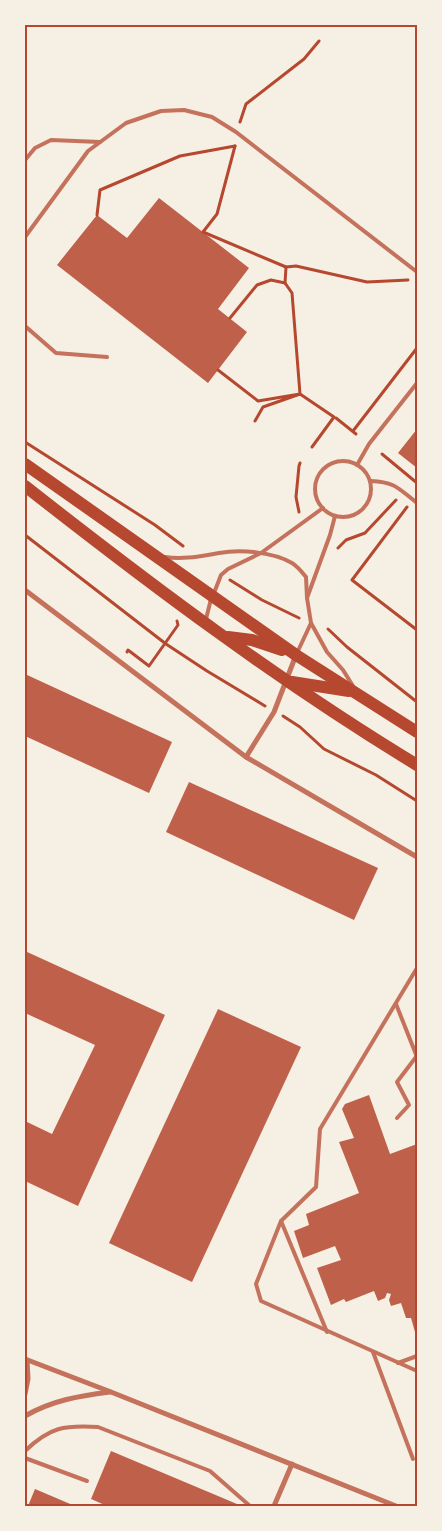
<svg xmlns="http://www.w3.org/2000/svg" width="442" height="1531" viewBox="0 0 442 1531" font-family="Cabin,sans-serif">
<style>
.building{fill:#bf614a}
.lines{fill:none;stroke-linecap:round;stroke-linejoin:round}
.path{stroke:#b5482f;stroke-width:3}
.service{stroke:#c5725c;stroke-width:4}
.minor{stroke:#c5725c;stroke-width:5}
.primary{stroke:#b5482f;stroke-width:12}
.neatline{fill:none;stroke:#b5482f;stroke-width:2}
</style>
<rect width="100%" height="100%" fill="#f6efe4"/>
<!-- building -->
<g class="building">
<polygon points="159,198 249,268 218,309 247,332 208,383 57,265 97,215 127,238"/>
<polygon points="417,429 417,468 398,453"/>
<polygon points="25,674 172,742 149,793 25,736"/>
<polygon points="189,782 378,868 354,920 166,832"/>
<polygon points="25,951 165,1015 78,1206 25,1181 25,1121 52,1134 95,1045 25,1013"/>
<polygon points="218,1009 301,1047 192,1282 109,1243"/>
<polygon points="369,1095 390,1154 417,1144 417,1339 411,1318 406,1318 401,1303 391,1306 389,1300 391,1294 387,1293 385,1298 378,1301 374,1291 346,1302 344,1299 331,1305 317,1268 341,1260 335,1246 303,1258 294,1231 309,1225 306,1214 359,1193 339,1142 354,1138 342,1109 345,1104"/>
<polygon points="111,1451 237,1504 237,1506 107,1506 91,1499"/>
<polygon points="35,1489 75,1506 28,1506"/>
</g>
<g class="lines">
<!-- path -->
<g class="path">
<polyline points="240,122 246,104 304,59 319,41"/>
<polyline points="235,146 217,214 203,232 286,267 296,266 367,282 408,280"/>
<polyline points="97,215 100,190 180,156 235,146"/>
<polyline points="286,267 285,283 292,293 300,394 334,417 312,447"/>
<polyline points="230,318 257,285 271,280 285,283"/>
<polyline points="218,370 258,401 300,394 263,407 255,421"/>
<polyline points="336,418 356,434"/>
<polyline points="353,431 417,348"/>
<polyline points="25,442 155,525 183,546"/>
<polyline points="382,454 417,483"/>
<polyline points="407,507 352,580 417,630"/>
<polyline points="299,512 296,497 299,466 300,463"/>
<polyline points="25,535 166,644 207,671 265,706"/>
<polyline points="338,548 346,540 365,533 396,500"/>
<polyline points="230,580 262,600 299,618"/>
<polyline points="328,629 347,647 417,702"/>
<polyline points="127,652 128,650 149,666 178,625 177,621"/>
<polyline points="283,716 300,727 324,749 376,775 417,801"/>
</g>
<!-- service -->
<g class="service">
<polyline points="25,160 35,148 51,140 100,142"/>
<polyline points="25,237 88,151 126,123 161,111 184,110 212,117 236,132 417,272"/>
<polyline points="25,326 56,353 107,357"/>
<circle cx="343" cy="489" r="28"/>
<polyline points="357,465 369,444 417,383"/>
<path d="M371,481C395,482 398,488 417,503"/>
<path d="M165,557C183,560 201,556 219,553C241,549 273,552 292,563C297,566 302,572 306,577L307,598"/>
<polyline points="214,593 221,575 228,569 261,553 323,508"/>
<polyline points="206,619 211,599"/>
<polyline points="311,623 327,652 343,670 353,686"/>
<polyline points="297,653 311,623 307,598 330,535 335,516"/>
<polyline points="417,968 320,1129 316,1187 281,1221 256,1284 261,1301 417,1371"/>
<polyline points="396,1004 417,1057"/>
<polyline points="397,1118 409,1105 397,1082 416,1057"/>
<polyline points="281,1221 327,1332"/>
<polyline points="373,1352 413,1459"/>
<polyline points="398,1363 417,1356"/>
<path d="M25,1451C50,1427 64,1425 98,1427L210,1471L250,1506"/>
<polyline points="25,1458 87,1481"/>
</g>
<!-- minor -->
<g class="minor">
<polyline points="25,590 246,757 417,857"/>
<polyline points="246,757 274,712 296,655"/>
<polyline points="25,1359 111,1392 396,1506"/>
<polyline points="25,1394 28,1379 27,1360"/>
<path d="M25,1416C53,1400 79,1396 110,1392"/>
<polyline points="274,1506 292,1464"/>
</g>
<!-- primary -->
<g class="primary">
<polyline points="25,464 296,655 417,732"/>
<path d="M25,486C151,585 280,682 417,765"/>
<polyline points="228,637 252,640 282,650"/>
<polyline points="292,682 349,691"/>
</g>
</g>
<!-- border -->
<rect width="442" height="1531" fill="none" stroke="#f6efe4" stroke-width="52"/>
<rect x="26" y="26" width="390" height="1479" class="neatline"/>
</svg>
